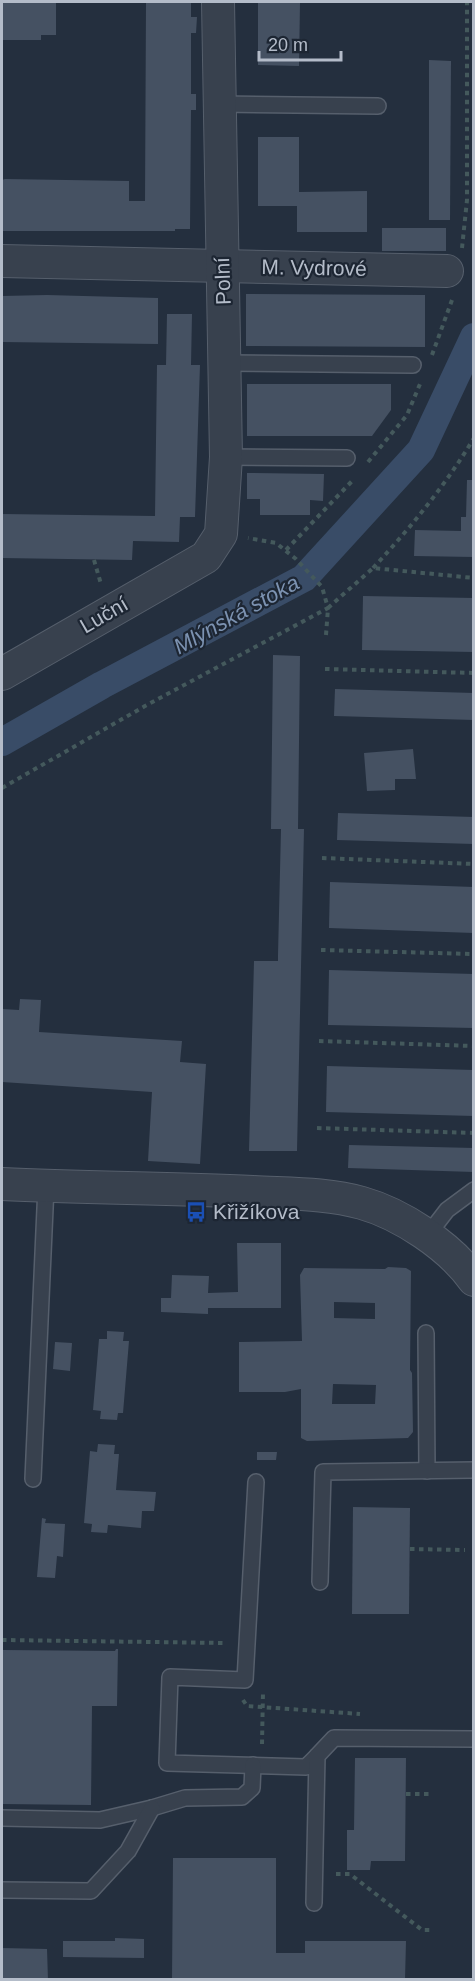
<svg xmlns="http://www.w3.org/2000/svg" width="475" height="1981" viewBox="0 0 475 1981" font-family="Helvetica,sans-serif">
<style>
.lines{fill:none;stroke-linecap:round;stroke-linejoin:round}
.canal{stroke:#394c67;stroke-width:28}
.building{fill:#455162;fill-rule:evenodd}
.lane-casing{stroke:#565f6c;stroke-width:18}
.street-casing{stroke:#565f6c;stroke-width:34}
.path{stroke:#44595c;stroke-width:4;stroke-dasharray:4.5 4.5;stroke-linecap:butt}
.lane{stroke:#38414e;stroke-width:15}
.street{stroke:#38414e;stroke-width:32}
.labels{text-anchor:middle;stroke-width:4.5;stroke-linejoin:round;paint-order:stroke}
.street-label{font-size:21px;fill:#b4bcc9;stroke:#1d2633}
.poi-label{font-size:21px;fill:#b4bcc9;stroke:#1d2633;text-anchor:start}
.water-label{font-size:22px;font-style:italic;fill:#7c92b1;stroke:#1d2633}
</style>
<rect width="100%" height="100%" fill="#242f3e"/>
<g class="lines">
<!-- canal -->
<polyline class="canal" points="2,742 102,685 304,578 421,450 474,337"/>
</g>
<!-- building -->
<g class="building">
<polygon points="2,2 56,2 56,35 41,35 41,40 2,40"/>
<polygon points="146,2 191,2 191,17 197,17 196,33 191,33 191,94 196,94 196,110 191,110 190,229 175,229 175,231 2,231 2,180 5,179 129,181 129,201 145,201"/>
<polygon points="258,2 300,2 299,66 258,65"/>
<polygon points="429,60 451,61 450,220 429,220"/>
<polygon points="258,137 299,137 299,192 367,191 367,232 297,232 297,206 258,206"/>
<rect x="382" y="228" width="64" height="23"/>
<polygon points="246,294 425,295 425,347 246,346"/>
<polygon points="47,295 158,298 158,344 2,342 2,296"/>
<polygon points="167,314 192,314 191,365 200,365 195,517 180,517 179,542 133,541 132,560 2,558 2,514 155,516 157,365 166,365"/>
<polygon points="247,384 391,384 391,410 372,436 247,436"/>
<polygon points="247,473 324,474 323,501 310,500 310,515 260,515 260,499 247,499"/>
<polygon points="467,480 474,480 474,557 414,556 415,530 461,531 461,517 466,517"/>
<polygon points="363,596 474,598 474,652 362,650"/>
<polygon points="273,655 300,656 298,829 304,829 297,1151 249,1151 254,961 278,961 278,955 281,829 271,829"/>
<polygon points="335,689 474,693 474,720 334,716"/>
<polygon points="413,749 416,779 395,779 395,790 367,791 364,753"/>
<polygon points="338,813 474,817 474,844 337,840"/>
<polygon points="330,882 474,887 474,933 329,928"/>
<polygon points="329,970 474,974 474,1028 328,1025"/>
<polygon points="20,999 41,1000 39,1032 182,1041 180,1062 206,1064 200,1164 148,1161 152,1092 2,1082 2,1009 19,1010"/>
<polygon points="327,1066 474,1070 474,1116 326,1112"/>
<polygon points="349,1145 474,1148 474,1172 348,1168"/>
<polygon points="237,1243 281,1243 281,1308 208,1308 208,1314 161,1312 161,1298 171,1298 172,1275 209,1276 208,1293 238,1292"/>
<path d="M388,1267L406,1268L411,1271L410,1370L412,1373L413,1432L408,1438L307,1441L301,1438V1389L285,1392H239V1342L302,1341L300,1275L304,1268L385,1269ZM334,1302L375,1303V1319L334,1318ZM333,1384L376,1385L375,1404H332Z"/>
<polygon points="107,1331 124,1332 123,1341 129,1341 123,1413 118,1413 117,1420 100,1419 101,1411 93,1410 99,1339 107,1339"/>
<polygon points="55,1342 72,1343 70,1371 53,1369"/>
<polygon points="98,1444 115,1445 114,1454 119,1454 116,1490 156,1492 154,1511 142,1511 141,1528 108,1525 107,1533 91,1532 92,1524 84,1523 90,1451 97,1452"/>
<polygon points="257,1452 277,1452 276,1460 257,1460"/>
<polygon points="353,1507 410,1508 409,1614 352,1614"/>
<polygon points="42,1518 46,1519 45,1523 65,1524 63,1557 57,1556 55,1578 37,1577"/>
<polygon points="116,1649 118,1649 117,1706 92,1706 91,1805 2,1804 2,1650 115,1651"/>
<polygon points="355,1758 406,1758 405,1861 371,1861 370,1870 347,1870 347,1830 354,1830"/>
<polygon points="173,1858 276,1858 276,1953 305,1953 305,1941 406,1941 405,1980 172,1980"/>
<polygon points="115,1938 144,1939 144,1958 63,1957 63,1941 115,1941"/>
<polygon points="2,1948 47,1949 48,1980 2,1980"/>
</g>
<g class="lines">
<!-- lane casing -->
<g class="lane-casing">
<g id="lane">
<polyline points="219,104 378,106"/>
<polyline points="224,363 413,365"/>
<polyline points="226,457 347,458"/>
<polyline points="427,1236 447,1210 474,1190"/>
<polyline points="426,1333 427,1471"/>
<polyline points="33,1479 46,1186"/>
<polyline points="256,1482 245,1680 170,1677 167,1763 306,1767 317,1756"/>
<polyline points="320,1582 323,1472 474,1470"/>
<polyline points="2,1818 100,1820 152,1808 185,1798 242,1797 252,1788 253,1765"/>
<polyline points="2,1890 91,1891 128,1851 152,1808"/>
<polyline points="314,1903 317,1756 334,1738 474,1739"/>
</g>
</g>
<!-- street casing -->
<g class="street-casing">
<g id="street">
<polyline points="2,261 447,271"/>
<polyline points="2,674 206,557 221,534 226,457 218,2"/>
<path d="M2,1184C85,1188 169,1188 253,1192C289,1194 327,1193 362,1203C401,1214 450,1246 474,1280"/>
</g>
</g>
<!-- path -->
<g class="path">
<polyline points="462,248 467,200 467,2"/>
<polyline points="432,355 452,300"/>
<polyline points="368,462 407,415 420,384"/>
<polyline points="286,550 354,479"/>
<polyline points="94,560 101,584"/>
<path d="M373,568C411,527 445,486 474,438"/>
<polyline points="326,635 328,608 373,568 474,578"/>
<polyline points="325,669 474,673"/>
<polyline points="2,788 145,706 328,608 322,587 296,559 276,543 248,538"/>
<polyline points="322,858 474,864"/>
<polyline points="321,950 474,954"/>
<polyline points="319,1041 474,1046"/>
<polyline points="317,1128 474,1133"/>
<polyline points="410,1549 465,1550"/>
<polyline points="2,1640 226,1643"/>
<polyline points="243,1700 247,1706 360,1714"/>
<polyline points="262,1744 263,1692"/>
<polyline points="406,1794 431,1794"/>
<polyline points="336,1874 350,1874 422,1930 430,1930"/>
</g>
<!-- lane -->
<use href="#lane" class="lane"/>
<!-- street -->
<use href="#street" class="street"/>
</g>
<!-- icons -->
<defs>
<g id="bus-bare" transform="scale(1.62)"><path d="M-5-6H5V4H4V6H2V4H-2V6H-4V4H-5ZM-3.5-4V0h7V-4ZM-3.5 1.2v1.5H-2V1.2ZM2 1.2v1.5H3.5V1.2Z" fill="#1a4fb4" stroke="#1d2633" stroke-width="2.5" paint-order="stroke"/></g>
</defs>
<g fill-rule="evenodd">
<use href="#bus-bare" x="196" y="1212"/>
</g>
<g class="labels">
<!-- street labels -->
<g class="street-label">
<text transform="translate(314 268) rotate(1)" y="7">M. Vydrové</text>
<text transform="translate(223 281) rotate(-92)" y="7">Polní</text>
<text transform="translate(104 615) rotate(-30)" y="7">Luční</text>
</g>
<!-- poi labels -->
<g class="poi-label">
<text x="213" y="1219">Křižíkova</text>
</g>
<!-- water labels -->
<g class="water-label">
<text transform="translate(236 614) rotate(-29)" y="8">Mlýnská stoka</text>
</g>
</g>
<!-- border -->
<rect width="475" height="1981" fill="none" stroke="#b4bcc9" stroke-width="6"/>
<!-- scale -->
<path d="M259 51v9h82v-9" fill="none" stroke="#b4bcc9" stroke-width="3"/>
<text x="268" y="51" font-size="18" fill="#b4bcc9" stroke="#1d2633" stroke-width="4.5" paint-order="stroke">20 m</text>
</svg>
